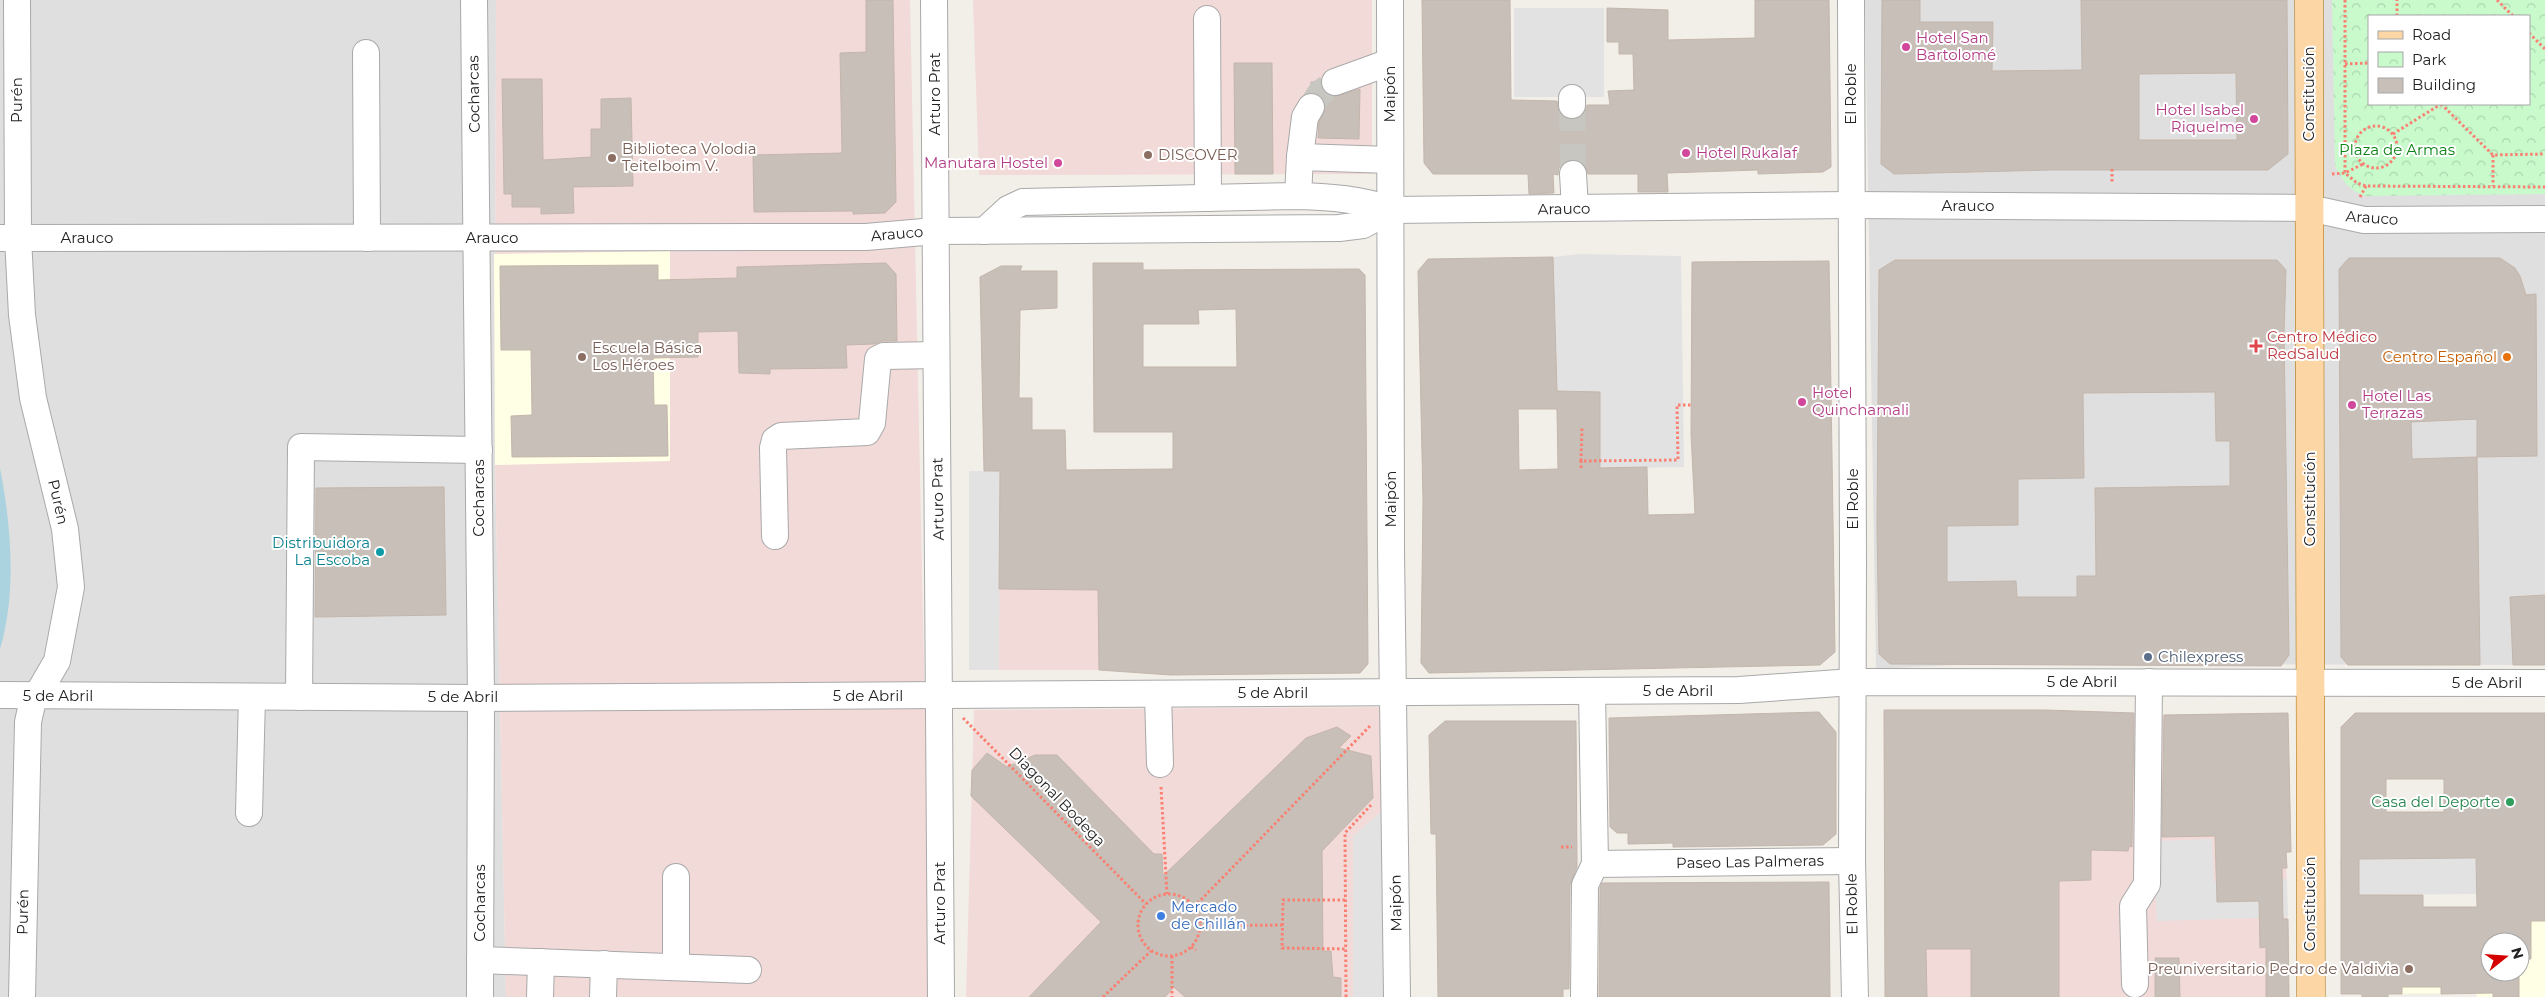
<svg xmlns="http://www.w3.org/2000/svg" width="2545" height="997" viewBox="0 0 2545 997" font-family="Montserrat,sans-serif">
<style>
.residential{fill:#e0dfdf;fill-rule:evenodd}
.commercial{fill:#f2dad9}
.education{fill:#ffffe5;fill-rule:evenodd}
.park{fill:url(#park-crowns);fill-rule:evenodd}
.parking{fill:#e2e2e2}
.water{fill:#aad3df}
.building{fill:#c7bfb8;stroke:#c4b6ab;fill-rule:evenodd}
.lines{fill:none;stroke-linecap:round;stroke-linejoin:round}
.minor-tunnel{stroke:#c8c6c1;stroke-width:26;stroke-dasharray:26 13;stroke-linecap:butt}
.minor-casing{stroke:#a9a9a9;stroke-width:28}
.major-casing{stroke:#a06b00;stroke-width:29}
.path{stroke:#fa8072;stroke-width:3;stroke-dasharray:2.5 2.5;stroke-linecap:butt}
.minor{stroke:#fff;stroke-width:26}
.major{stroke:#fcd6a4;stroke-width:28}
.hotel-dot{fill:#d1479c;stroke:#fff;stroke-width:2}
.education-dot{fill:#8d6e63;stroke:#fff;stroke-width:2}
.health-dot{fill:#e0444e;stroke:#fff;stroke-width:2}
.food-dot{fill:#e8710a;stroke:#fff;stroke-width:2}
.culture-dot{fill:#0f9aa8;stroke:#fff;stroke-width:2}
.service-dot{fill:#5c6f8a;stroke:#fff;stroke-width:2}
.leisure-dot{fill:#2e9e5b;stroke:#fff;stroke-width:2}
.shop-dot{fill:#3f7fe0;stroke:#fff;stroke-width:2}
.labels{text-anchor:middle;stroke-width:4;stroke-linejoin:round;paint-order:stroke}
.hotel-label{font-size:15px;fill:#b23c85;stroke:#fff;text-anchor:start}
.street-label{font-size:15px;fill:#222;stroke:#fff}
.education-label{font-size:15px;fill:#785e54;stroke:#fff;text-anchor:start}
.park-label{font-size:15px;fill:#0c8416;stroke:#fff}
.health-label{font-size:15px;fill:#be3a42;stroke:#fff;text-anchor:start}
.food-label{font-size:15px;fill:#c56008;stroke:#fff;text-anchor:end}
.culture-label{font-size:15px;fill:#0d838f;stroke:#fff;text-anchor:end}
.service-label{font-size:15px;fill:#4e5e75;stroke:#fff;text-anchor:start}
.leisure-label{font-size:15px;fill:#27864d;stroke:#fff;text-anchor:end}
.shop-label{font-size:15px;fill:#366cbe;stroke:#fff;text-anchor:start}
</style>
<defs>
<pattern id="park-crowns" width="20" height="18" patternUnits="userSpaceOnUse" patternTransform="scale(1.25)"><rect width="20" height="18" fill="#c8facc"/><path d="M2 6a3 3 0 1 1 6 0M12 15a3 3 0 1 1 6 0" fill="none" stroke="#acd6af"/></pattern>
</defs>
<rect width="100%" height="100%" fill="#f2efe9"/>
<!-- residential -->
<g class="residential">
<polygon points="0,0 496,0 495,465 506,997 0,997"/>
<path d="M1865,0H2545V665L1976,664L1876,669ZM2369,16H2529V104H2369Z"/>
</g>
<!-- commercial -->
<g class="commercial">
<polygon points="496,0 910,0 931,997 506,997 495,465"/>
<polygon points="973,0 1372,0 1372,174 979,175"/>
<polygon points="999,589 1099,590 1099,670 999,670"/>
<polygon points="1388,707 1388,806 1353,836 1353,997 966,997 974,710"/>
<polygon points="1884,710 2045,710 2142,713 2154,715 2288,713 2291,852 2286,853 2289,997 1885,997"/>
</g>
<!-- education -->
<g class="education">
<polygon points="670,251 670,461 495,465 494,254"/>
<path d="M2477,921H2545V997H2477L2476,993L2341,994ZM2490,942H2520V972H2490Z"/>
</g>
<!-- park -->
<path class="park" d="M2332,0H2545V194L2365,196C2349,190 2343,181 2335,166ZM2369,16H2529V104H2369Z"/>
<!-- parking -->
<g class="parking">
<rect x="1514" y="8" width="90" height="89"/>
<polygon points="1581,254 1681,256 1684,467 1558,469 1553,257"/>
<polygon points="969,471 1000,471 999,670 969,670"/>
<polygon points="1388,806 1392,997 1353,997 1353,836"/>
<polygon points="2212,839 2214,881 2287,879 2288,917 2157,921 2153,841"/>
<polygon points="2340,859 2476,859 2476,894 2341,895"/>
</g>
<!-- water -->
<path class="water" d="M0,468C11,525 17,592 0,649Z"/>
<!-- building -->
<g class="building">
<polygon points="866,0 893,0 896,202 885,213 853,214 853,211 754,212 753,155 842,153 840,53 866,52"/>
<polygon points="1422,0 1510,0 1511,100 1557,101 1559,113 1572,120 1580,118 1585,112 1587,105 1610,105 1608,91 1634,90 1633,54 1619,54 1619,42 1607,42 1607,8 1668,10 1668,40 1755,38 1755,0 1829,0 1831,167 1823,172 1758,174 1758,170 1667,173 1668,192 1638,192 1638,174 1588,174 1585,165 1573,159 1564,162 1559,168 1558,175 1553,174 1554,193 1529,194 1528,174 1433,174 1424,163"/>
<path d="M1882,0H1920V22H1993L1992,71L2082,70L2081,0H2287L2288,154L2268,170H2051L1894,174L1881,164ZM2236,73L2237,140H2139V74Z"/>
<polygon points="1234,63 1272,63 1273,174 1235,174"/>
<polygon points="502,79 542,79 543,160 591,157 591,129 601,129 601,99 631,98 633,186 573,187 574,213 541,214 541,207 512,207 512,194 504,194"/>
<polygon points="1311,82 1320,82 1325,93 1333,97 1360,89 1359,139 1318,138 1319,122 1326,107 1319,94 1311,92"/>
<path d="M1553,257L1557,391L1600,392V468L1647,467L1648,515L1695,514L1691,434L1692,262L1829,261L1835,652L1820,665L1429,673L1421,663L1423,500L1418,271L1428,259ZM1518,409H1557L1558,469L1519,470Z"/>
<path d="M2349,258H2500L2515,268L2520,276L2526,295L2536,294L2537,456L2477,457L2480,665H2348L2341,657L2339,269ZM2477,419V457L2412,459L2411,422Z"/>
<path d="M1895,260H2277L2286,270L2284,332L2289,655L2281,666L1890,664L1879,654L1877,527L1879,270ZM2215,392L2216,441H2230V486L2095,488L2096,576H2077V597H2017L2016,581L1947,582V526L2018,525V479L2084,478L2083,393Z"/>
<polygon points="886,263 896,274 897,341 883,341 874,344 846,345 847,368 770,369 770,374 739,373 738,331 698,332 698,357 653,358 654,405 667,405 668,456 512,457 511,416 532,415 531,350 501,350 500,266 658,265 658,280 737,278 737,267"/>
<path d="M1093,263H1143V270L1359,269L1365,275L1368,664L1360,673L1171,675L1099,670L1098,590L999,589L1000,471H984L980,277L1001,266H1022L1020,271H1057V308L1020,310L1019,398H1032V430H1065L1066,470L1173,469V432H1094ZM1236,309L1237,367H1143V324H1199L1198,310Z"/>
<polygon points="444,487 446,615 315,617 316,488"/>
<polygon points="2545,595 2545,665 2513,665 2510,597"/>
<polygon points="1884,710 2045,710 2134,713 2132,847 2129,846 2128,851 2091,850 2091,880 2059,881 2059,997 1971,997 1971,949 1926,949 1927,997 1885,997"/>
<polygon points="1819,712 1836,732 1836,834 1823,845 1673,847 1673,843 1628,844 1628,833 1617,833 1610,827 1609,718"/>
<polygon points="2288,713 2291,852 2286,852 2287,868 2282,868 2283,919 2288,919 2289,997 2266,997 2266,947 2260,948 2259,901 2217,902 2215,836 2162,837 2164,715"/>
<path d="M2355,713H2545V921H2531V959H2520V942H2490V972H2519V997H2493V993L2441,994V987H2402V994H2388V997H2362V994H2341V727ZM2386,779H2444V812H2386ZM2476,858L2477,907H2423V895H2359V859Z"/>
<polygon points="1445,721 1576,721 1577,867 1570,885 1569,989 1563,989 1563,997 1438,997 1436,834 1431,834 1429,735"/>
<polygon points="1337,727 1351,736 1339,748 1371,756 1373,798 1322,851 1323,951 1331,951 1333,977 1341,978 1341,997 1185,997 1174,987 1165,997 1029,997 1101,922 971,796 972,770 987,753 1007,767 1035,755 1057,755 1154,854 1162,854 1163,876 1306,738"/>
<polygon points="1829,882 1830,997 1599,997 1600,888 1602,883"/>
<polygon points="2155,958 2179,958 2180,997 2155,997"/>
</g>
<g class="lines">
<!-- minor-tunnel -->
<g class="minor-tunnel">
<polyline points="1572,105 1573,174"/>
<polyline points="1311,107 1320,93 1335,82"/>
</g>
<!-- minor casing -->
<g class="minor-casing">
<g id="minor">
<polyline points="17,0 18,238 22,315 33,398 65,529 71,587 57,661 32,704 28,722 22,997"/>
<polyline points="474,0 481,698 480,997"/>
<polyline points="934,0 941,997"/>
<polyline points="1390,0 1391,551 1397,997"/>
<polyline points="1851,0 1853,562 1852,861 1855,997"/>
<polyline points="1207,19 1208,198"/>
<polyline points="366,53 367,238"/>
<polyline points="1335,82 1390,62"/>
<polyline points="1572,98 1572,105"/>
<polyline points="1300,157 1305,117 1311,107"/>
<polyline points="1573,174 1575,208"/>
<polyline points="1298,196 1300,157 1390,160"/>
<path d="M984,231L1008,209L1023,202L1298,196C1331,197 1360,199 1391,210L1852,205L2309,208L2364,220L2545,219"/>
<polyline points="0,238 866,237 935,231 1339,228 1363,225 1391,210"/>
<polyline points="775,536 773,448 775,440 781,436 867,432 872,423 878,359 884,356 936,355"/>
<polyline points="1592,691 1595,864 1852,861"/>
<polyline points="1158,694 1160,764"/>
<polyline points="0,695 481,698 1739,690 1853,682 2545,683"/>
<polyline points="299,697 301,447 479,450"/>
<polyline points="249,813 252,697"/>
<polyline points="676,877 676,967"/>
<polyline points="480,960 748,970"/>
<polyline points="2135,984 2133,906 2147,884 2149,682"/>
<polyline points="540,997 541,962"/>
<polyline points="603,997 604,964"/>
<polyline points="1584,997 1585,885 1595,864"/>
</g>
</g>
<!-- major casing -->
<g class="major-casing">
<polyline id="major" points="2309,0 2311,997"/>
</g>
<!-- path -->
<g class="path">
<polyline points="2345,0 2345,173 2357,183 2366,186 2545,187"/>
<polyline points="2497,0 2513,16"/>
<polyline points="2397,16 2397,0"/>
<polyline points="2529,33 2545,49"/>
<polyline points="2345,64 2369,63"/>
<polyline points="2441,104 2493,155 2545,154"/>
<circle cx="2376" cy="147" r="21"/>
<polyline points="2393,134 2441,104"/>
<polyline points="2493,155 2493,186"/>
<polyline points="2112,169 2112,184"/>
<polyline points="2332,174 2345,173 2363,164"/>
<polyline points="2360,197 2366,186"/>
<polyline points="1581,461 1582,427"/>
<polyline points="1581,468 1581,461 1678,460 1677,405 1691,405"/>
<polyline points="963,718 1146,904"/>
<polyline points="1161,787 1167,894"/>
<polyline points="1561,847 1572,847"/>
<circle cx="1169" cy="925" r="31"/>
<polyline points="1345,900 1283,900 1282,948 1345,949"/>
<polyline points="1194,907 1370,726"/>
<polyline points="1200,926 1283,925"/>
<polyline points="1191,947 1196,950"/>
<polyline points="1172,956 1172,997"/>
<polyline points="1103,997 1151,951"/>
<polyline points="1346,997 1345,833 1371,805"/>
</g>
<!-- minor -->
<use href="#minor" class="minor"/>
<!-- major -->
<use href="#major" class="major"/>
</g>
<!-- markers -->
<g class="hotel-dot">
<circle cx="1906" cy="47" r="5"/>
<circle cx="2254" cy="119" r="5"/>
<circle cx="1686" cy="153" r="5"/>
<circle cx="1058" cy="163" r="5"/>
<circle cx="1802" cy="402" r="5"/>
<circle cx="2352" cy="405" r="5"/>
</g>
<g class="education-dot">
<circle cx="1148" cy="155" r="5"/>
<circle cx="612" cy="158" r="5"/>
<circle cx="582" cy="357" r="5"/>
<circle cx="2409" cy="969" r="5"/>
</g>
<path class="health-dot" d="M2253.5 338.5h5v5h5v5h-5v5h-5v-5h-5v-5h5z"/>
<circle class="food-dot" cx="2507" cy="357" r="5"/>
<circle class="culture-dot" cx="380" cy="552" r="5"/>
<circle class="service-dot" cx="2148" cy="657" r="5"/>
<circle class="leisure-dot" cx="2510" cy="802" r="5"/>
<circle class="shop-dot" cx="1161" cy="916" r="5"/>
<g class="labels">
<!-- hotel labels -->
<g class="hotel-label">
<text x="1916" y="43">Hotel San<tspan x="1916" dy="17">Bartolomé</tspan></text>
<text x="2244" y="115" text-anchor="end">Hotel Isabel<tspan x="2244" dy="17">Riquelme</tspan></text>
<text x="1696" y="158">Hotel Rukalaf</text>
<text x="1048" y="168" text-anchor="end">Manutara Hostel</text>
<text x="1812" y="398">Hotel<tspan x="1812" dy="17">Quinchamali</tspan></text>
<text x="2362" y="401">Hotel Las<tspan x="2362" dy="17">Terrazas</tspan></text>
</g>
<!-- street labels -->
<g class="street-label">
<text transform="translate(474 94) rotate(-91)" y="5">Cocharcas</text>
<text transform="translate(935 94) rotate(-90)" y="5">Arturo Prat</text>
<text transform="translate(1390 94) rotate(-90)" y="5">Maipón</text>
<text transform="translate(1851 94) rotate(-90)" y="5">El Roble</text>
<text transform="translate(2309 94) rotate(-90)" y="5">Constitución</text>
<text transform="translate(17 100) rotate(-90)" y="5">Purén</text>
<text x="1968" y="211">Arauco</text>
<text transform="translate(1564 209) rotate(-1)" y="5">Arauco</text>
<text transform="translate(2372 218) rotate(4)" y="5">Arauco</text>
<text transform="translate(897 234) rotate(-5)" y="5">Arauco</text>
<text x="87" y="243">Arauco</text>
<text x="492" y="243">Arauco</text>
<text transform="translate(479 498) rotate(-90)" y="5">Cocharcas</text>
<text transform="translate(938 499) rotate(-91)" y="5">Arturo Prat</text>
<text transform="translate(1391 499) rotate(-90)" y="5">Maipón</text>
<text transform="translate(1853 499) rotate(-90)" y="5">El Roble</text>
<text transform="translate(2310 499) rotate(-90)" y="5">Constitución</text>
<text transform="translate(58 502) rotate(77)" y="5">Purén</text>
<text x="2082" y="687">5 de Abril</text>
<text x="2487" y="688">5 de Abril</text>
<text x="1678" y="696">5 de Abril</text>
<text x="1273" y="698">5 de Abril</text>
<text x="58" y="701">5 de Abril</text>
<text x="868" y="701">5 de Abril</text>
<text x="463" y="702">5 de Abril</text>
<text transform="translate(1057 797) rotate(46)" y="5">Diagonal Bodega</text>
<text transform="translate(1750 862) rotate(-1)" y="5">Paseo Las Palmeras</text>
<text transform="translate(480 903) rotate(-90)" y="5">Cocharcas</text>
<text transform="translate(940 903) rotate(-90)" y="5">Arturo Prat</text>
<text transform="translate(1396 903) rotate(-91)" y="5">Maipón</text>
<text transform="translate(1852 904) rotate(-91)" y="5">El Roble</text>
<text transform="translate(2310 904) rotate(-90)" y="5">Constitución</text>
<text transform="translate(23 912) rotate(-89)" y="5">Purén</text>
</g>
<!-- education labels -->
<g class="education-label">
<text x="622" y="154">Biblioteca Volodia<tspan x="622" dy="17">Teitelboim V.</tspan></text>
<text x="1158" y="160">DISCOVER</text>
<text x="592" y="353">Escuela Básica<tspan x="592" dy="17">Los Héroes</tspan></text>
<text x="2399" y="974" text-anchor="end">Preuniversitario Pedro de Valdivia</text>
</g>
<!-- park labels -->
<g class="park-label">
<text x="2397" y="155">Plaza de Armas</text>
</g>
<!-- health labels -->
<g class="health-label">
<text x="2267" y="342">Centro Médico<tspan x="2267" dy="17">RedSalud</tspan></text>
</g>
<!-- food labels -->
<g class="food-label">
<text x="2497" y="362">Centro Español</text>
</g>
<!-- culture labels -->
<g class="culture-label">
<text x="370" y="548">Distribuidora<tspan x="370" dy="17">La Escoba</tspan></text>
</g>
<!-- service labels -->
<g class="service-label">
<text x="2158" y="662">Chilexpress</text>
</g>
<!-- leisure labels -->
<g class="leisure-label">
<text x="2500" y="807">Casa del Deporte</text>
</g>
<!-- shop labels -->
<g class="shop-label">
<text x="1171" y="912">Mercado<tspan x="1171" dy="17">de Chillán</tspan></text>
</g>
</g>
<!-- legend -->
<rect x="2368" y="15" width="162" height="90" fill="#ffffff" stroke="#a7a7a7"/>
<rect x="2378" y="31" width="25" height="8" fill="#fcd6a4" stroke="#a7a7a7"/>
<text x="2412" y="40" font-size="15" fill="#222222">Road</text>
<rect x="2378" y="52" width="25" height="15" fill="url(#park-crowns)" stroke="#a7a7a7"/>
<text x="2412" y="65" font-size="15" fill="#222222">Park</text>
<rect x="2378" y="78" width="25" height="15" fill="#c7bfb8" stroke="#a7a7a7"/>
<text x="2412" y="90" font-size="15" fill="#222222">Building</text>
<!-- north arrow -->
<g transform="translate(2505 957) rotate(73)"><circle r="24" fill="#ffffff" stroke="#a7a7a7"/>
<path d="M0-4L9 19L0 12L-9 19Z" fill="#d40000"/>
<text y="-8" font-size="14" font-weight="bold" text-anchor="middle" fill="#222222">N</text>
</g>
</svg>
